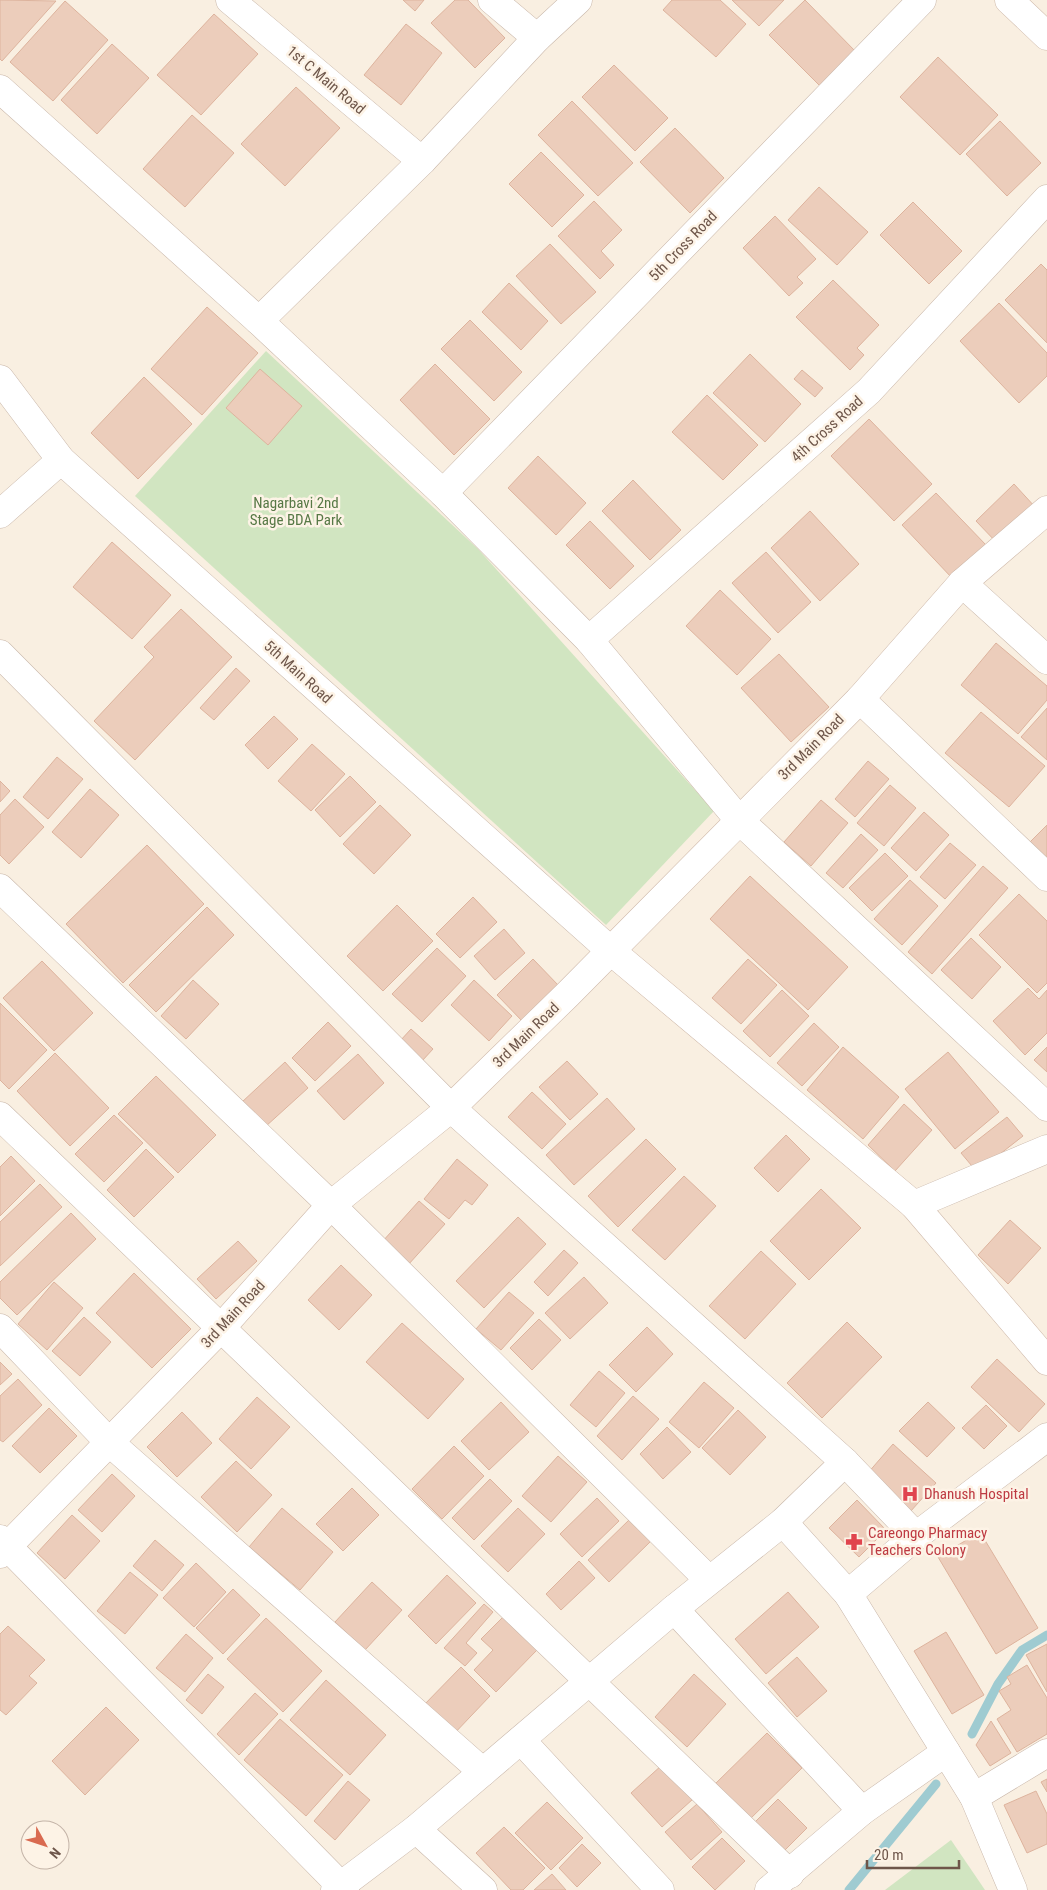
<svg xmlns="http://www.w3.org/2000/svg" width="1047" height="1890" viewBox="0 0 1047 1890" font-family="'Roboto Condensed',sans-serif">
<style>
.green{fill:#d1e5c1}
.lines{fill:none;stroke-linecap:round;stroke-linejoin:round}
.stream{stroke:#9fcbd1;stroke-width:9}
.building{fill:#eccdbb;stroke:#ddb39d}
.street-casing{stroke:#c8b6a9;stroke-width:29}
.secondary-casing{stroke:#ceb8a9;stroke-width:29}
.street{stroke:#fff;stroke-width:28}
.secondary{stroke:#fff;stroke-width:28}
.labels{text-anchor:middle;stroke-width:5;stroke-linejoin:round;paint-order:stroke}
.street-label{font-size:15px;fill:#6e564a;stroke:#fdf3e6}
.park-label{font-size:15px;fill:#577946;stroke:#fdf3e6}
.health-label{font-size:15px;fill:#be3a42;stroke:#fdf3e6;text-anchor:start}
</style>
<rect width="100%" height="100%" fill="#f9efe1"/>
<!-- green -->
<g class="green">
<polygon points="266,351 478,549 714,811 606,925 135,496"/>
<polygon points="951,1840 985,1890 885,1890"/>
</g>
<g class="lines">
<!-- stream -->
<g class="stream">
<polyline points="972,1734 998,1684 1022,1650 1047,1635"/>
<polyline points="849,1890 936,1784"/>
</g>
</g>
<!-- building -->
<g class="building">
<polygon points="0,0 56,1 2,61 0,59"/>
<polygon points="403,0 424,0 415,11"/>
<polygon points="455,0 468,0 505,38 475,68 431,23"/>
<polygon points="672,0 720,0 746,24 716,57 663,10"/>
<polygon points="732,0 784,0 759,26"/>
<polygon points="805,0 857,53 822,88 769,35"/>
<polygon points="65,1 108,40 53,101 10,62"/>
<polygon points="214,14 258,54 201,115 157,75"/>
<polygon points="406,24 442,53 401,105 364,75"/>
<polygon points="112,44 149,78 97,134 61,100"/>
<polygon points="938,57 998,115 960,155 900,97"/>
<polygon points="614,65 668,118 635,151 582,97"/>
<polygon points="296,87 340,128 285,186 241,144"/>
<polygon points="572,101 633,163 598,196 538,135"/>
<polygon points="192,115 234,153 185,207 143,169"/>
<polygon points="1000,121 1041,163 1007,196 966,154"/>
<polygon points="675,128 724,178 690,213 640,162"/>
<polygon points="541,152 584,195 552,227 509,184"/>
<polygon points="819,187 868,232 837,265 788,220"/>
<polygon points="594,201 622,230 601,251 614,265 600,279 558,236"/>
<polygon points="913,202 962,251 929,284 880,235"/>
<polygon points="775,216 816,259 797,277 803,283 789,296 743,248"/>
<polygon points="550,244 596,292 561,324 516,276"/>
<polygon points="1041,264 1047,270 1047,343 1005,300"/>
<polygon points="833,280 879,325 857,348 864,355 850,370 796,317"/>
<polygon points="509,283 548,321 521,350 482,312"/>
<polygon points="999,303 1047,353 1047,376 1019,403 960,341"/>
<polygon points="207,307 258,353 202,415 151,369"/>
<polygon points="470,320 522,372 494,401 441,349"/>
<polygon points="750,354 801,404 765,442 713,393"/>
<polygon points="435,364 490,419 454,455 400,400"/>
<polygon points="260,369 302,406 268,445 226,408"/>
<polygon points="802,370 823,388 815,397 794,379"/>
<polygon points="144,377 192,424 138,479 91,433"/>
<polygon points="707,395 758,445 723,480 672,432"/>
<polygon points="869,419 932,484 894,521 831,456"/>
<polygon points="538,456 586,503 556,535 508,488"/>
<polygon points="633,480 681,530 650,560 602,511"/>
<polygon points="1014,484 1036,508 999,545 976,521"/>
<polygon points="936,493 986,545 952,578 902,525"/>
<polygon points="810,511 859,564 820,601 771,548"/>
<polygon points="590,521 634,566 610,589 566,545"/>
<polygon points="112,542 171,595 132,639 73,587"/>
<polygon points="766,552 811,602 778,633 732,583"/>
<polygon points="720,590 771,639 737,675 686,626"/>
<polygon points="181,609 232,657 135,760 94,721 154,657 144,647"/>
<polygon points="996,643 1047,686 1047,700 1018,734 961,685"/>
<polygon points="779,654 829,707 791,742 741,688"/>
<polygon points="236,668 250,681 214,720 200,708"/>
<polygon points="1047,708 1047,760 1021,737"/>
<polygon points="981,712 1045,766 1009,807 945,753"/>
<polygon points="274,716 298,739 268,769 245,745"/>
<polygon points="312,744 345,774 311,811 278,781"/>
<polygon points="57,757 83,779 48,819 23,797"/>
<polygon points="868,761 889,779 855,817 835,799"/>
<polygon points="350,776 376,802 340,837 315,810"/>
<polygon points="0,781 10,791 0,802"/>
<polygon points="890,785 916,808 884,846 857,823"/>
<polygon points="90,789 119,815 81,858 52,832"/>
<polygon points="15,799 44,827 9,864 0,855 0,815"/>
<polygon points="821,800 848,823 811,866 784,842"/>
<polygon points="380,805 411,835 374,874 343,844"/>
<polygon points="924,812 949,835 916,871 891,848"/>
<polygon points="1047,825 1047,862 1028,844"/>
<polygon points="861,834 878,850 843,888 826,873"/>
<polygon points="950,843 976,865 945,899 920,877"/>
<polygon points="147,845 204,904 123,983 66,924"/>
<polygon points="885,853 908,876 872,911 849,888"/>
<polygon points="983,866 1008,888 932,974 908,952"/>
<polygon points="750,876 848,967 808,1010 710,919"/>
<polygon points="910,880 938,906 902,945 874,919"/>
<polygon points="1019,894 1047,921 1047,983 1037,993 979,935"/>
<polygon points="473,897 497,922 460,958 436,934"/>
<polygon points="397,905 433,941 383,991 347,956"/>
<polygon points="207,907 234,935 156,1012 129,985"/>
<polygon points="504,929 525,953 495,980 474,956"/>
<polygon points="971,938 1001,967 972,999 941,970"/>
<polygon points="437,948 466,976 422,1022 392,994"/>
<polygon points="533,959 559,986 523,1022 497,995"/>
<polygon points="748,959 777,985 741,1024 712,998"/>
<polygon points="42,961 93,1013 54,1051 3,998"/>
<polygon points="193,980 219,1004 186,1039 161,1016"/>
<polygon points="474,980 512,1016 489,1041 451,1005"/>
<polygon points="1028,988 1039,999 1047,990 1047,1033 1025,1055 993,1021"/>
<polygon points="782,990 809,1016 770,1057 743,1031"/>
<polygon points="0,1003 47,1050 9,1089 0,1080"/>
<polygon points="328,1022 351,1046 315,1081 292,1058"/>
<polygon points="814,1023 839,1047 802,1086 777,1063"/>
<polygon points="411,1029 433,1049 422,1061 400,1041"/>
<polygon points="843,1047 899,1097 863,1139 807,1090"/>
<polygon points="1047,1047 1047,1072 1034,1060"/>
<polygon points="948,1052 999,1112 955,1149 905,1089"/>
<polygon points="55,1053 109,1108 70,1146 17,1091"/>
<polygon points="358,1054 384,1083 344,1120 317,1091"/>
<polygon points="567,1061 598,1094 570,1120 539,1087"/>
<polygon points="285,1062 308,1088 265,1127 242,1102"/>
<polygon points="156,1076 216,1135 178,1173 118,1114"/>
<polygon points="532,1092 566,1124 542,1149 508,1117"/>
<polygon points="607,1098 635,1129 574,1185 546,1155"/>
<polygon points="904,1104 932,1130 895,1171 868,1145"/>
<polygon points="114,1115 143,1143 104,1182 75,1154"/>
<polygon points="1007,1117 1023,1136 977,1172 961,1153"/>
<polygon points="786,1135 810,1159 778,1192 754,1168"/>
<polygon points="646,1139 676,1169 618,1227 588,1196"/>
<polygon points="146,1149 174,1177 134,1217 107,1190"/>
<polygon points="11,1156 35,1181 0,1216 0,1167"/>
<polygon points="457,1159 488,1185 472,1205 465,1200 449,1219 424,1199"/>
<polygon points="684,1176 716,1206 665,1260 632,1230"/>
<polygon points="40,1184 62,1207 0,1266 0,1222"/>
<polygon points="821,1189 861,1228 809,1280 770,1241"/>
<polygon points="419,1201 445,1224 408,1265 382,1242"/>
<polygon points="71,1213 96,1239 17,1315 0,1298 0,1282"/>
<polygon points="518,1217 546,1244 484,1308 456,1281"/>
<polygon points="1010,1220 1041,1248 1008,1284 978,1255"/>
<polygon points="238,1241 257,1261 216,1299 197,1279"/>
<polygon points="564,1250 578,1263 548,1296 534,1282"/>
<polygon points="761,1251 796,1284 745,1339 709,1306"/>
<polygon points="341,1265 372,1295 339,1330 308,1300"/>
<polygon points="134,1273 191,1329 152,1368 96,1313"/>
<polygon points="584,1277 608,1303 570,1339 545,1313"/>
<polygon points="54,1282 83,1308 47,1350 18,1324"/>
<polygon points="509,1292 534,1313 501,1350 476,1329"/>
<polygon points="84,1317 111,1342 80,1376 52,1351"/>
<polygon points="539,1319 561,1340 532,1370 510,1348"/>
<polygon points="847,1322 882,1357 822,1418 787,1383"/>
<polygon points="402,1323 464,1379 428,1419 366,1362"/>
<polygon points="647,1327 673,1354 636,1392 609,1365"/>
<polygon points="997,1359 1045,1404 1019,1432 971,1387"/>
<polygon points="0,1362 12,1374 0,1385"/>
<polygon points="599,1371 625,1393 596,1427 570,1405"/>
<polygon points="18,1379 42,1405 3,1442 0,1440 0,1396"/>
<polygon points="704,1382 734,1408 699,1448 669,1422"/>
<polygon points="633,1396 659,1419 622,1460 597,1436"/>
<polygon points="257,1397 290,1427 251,1469 219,1439"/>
<polygon points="501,1402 529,1432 489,1470 461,1441"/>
<polygon points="928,1402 955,1428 927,1457 899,1431"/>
<polygon points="986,1405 1007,1426 984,1449 962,1428"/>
<polygon points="49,1408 77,1436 40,1473 12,1446"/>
<polygon points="738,1410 766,1437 730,1475 702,1448"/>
<polygon points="182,1412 212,1443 177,1477 147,1447"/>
<polygon points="667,1427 691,1452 663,1479 640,1454"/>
<polygon points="893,1444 936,1483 910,1512 867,1474"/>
<polygon points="454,1446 484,1476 442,1519 412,1489"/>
<polygon points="558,1456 587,1482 551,1522 522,1496"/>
<polygon points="236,1461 272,1495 237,1532 201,1497"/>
<polygon points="112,1474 135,1496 102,1532 78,1510"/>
<polygon points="490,1479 512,1501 474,1540 452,1518"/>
<polygon points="352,1488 379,1515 343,1551 316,1524"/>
<polygon points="597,1498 619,1521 582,1557 560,1534"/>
<polygon points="857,1500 886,1530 859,1557 829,1528"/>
<polygon points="282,1508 333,1552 300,1590 249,1547"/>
<polygon points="518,1508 545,1534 508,1572 481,1546"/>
<polygon points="72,1515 100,1541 65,1579 37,1553"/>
<polygon points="630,1519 651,1541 609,1582 588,1560"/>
<polygon points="980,1532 1038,1628 996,1654 938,1557"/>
<polygon points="155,1540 184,1565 162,1591 133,1566"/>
<polygon points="579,1561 595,1578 561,1610 546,1594"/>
<polygon points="196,1563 226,1592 194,1627 163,1598"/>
<polygon points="130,1572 158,1595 125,1634 97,1611"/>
<polygon points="447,1575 476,1603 436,1644 408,1616"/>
<polygon points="372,1582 402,1610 365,1650 335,1622"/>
<polygon points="233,1589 260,1615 223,1654 196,1628"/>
<polygon points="788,1592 819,1627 766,1674 735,1639"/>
<polygon points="484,1604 493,1612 466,1643 477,1653 465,1666 444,1648"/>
<polygon points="503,1617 537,1650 496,1692 474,1670 493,1650 481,1639"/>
<polygon points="266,1618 322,1671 283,1712 227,1659"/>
<polygon points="8,1626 45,1660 29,1676 37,1683 6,1715 0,1710 0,1634"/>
<polygon points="946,1632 984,1695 952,1714 914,1651"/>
<polygon points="186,1634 213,1658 185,1692 156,1668"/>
<polygon points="1047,1644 1047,1692 1026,1655"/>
<polygon points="797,1657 827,1691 797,1717 768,1683"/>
<polygon points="1027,1665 1047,1698 1047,1734 1017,1752 997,1719 1011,1710 999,1691 1011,1684 1007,1677"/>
<polygon points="461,1667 490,1696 451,1737 422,1707"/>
<polygon points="208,1674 224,1687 202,1714 186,1700"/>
<polygon points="694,1674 726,1704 687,1747 655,1717"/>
<polygon points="326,1680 386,1735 350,1775 290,1720"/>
<polygon points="255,1693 278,1714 239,1755 217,1734"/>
<polygon points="106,1707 139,1740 85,1795 52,1761"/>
<polygon points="280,1719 343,1775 306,1816 244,1760"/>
<polygon points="991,1721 1011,1753 990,1766 976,1745"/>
<polygon points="767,1733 802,1768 748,1821 713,1786"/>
<polygon points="662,1765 693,1799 662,1827 631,1793"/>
<polygon points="1047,1779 1047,1792 1041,1782"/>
<polygon points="348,1781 370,1800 335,1840 314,1821"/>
<polygon points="1036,1791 1047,1814 1047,1844 1027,1853 1004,1805"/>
<polygon points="778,1799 807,1828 779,1856 750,1827"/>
<polygon points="547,1802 583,1838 551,1870 515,1833"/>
<polygon points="697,1804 722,1832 691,1860 665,1832"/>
<polygon points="504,1827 545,1868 523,1890 511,1890 476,1853"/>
<polygon points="722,1838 745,1861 715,1890 692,1867"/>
<polygon points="582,1844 601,1863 577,1887 559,1868"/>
<polygon points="552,1874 566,1890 534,1890"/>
</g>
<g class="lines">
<!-- street casing -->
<g class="street-casing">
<g id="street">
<polyline points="230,0 422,161"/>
<polyline points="492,0 537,38"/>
<polyline points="0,89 259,321 443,493 589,640 739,820 1047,1107"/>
<polyline points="259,321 422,161 537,38 578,0"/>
<polyline points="0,379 61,460 611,951"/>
<polyline points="443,493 922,0"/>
<polyline points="0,514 61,460"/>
<polyline points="962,583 1047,660"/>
<polyline points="589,640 869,391 1047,199"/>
<polyline points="0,654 451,1108 845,1462 916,1536"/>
<polyline points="860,699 1047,877"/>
<polyline points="0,888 331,1205 709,1580"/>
<polyline points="0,1116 790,1874"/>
<polyline points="914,1205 1047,1149"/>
<polyline points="0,1328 109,1442 483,1772"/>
<polyline points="783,1522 845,1462"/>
<polyline points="0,1539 345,1890"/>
<polyline points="848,1594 974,1797 1013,1890"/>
<polyline points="674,1609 862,1811"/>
<polyline points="521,1740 660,1890"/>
<polyline points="974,1797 1047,1753"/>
<polyline points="416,1829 483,1890"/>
<polyline points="335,1890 416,1829 674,1609 783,1522 848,1594 916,1536 1047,1437"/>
<polyline points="769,1890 862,1811 946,1752"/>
</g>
</g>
<!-- secondary casing -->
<g class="secondary-casing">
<g id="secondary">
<polyline points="1009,0 1047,36"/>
<polyline points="611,951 914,1205 1047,1361"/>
<polyline points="0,1554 221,1328 331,1205 451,1108 567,995 860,699 962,583 1047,510"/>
</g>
</g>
<!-- street -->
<use href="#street" class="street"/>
<!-- secondary -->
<use href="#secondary" class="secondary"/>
</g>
<!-- icons -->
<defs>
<g id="hospital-bare" transform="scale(1.35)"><path d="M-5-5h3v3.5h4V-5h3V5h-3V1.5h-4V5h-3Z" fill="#e0444e" stroke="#fdf3e6" stroke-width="2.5" paint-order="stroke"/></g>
<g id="pharmacy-bare" transform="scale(1.35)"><path d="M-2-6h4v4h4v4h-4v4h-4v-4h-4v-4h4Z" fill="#e0444e" stroke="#fdf3e6" stroke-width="2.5" paint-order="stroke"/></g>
</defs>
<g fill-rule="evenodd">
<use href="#hospital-bare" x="910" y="1494"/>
<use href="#pharmacy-bare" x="854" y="1542"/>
</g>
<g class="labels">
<!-- street labels -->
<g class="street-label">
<text transform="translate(326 80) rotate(40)" y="5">1st C Main Road</text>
<text transform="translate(683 246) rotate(-46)" y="5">5th Cross Road</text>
<text transform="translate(827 429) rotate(-42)" y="5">4th Cross Road</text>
<text transform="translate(298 672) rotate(42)" y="5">5th Main Road</text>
<text transform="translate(811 747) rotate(-45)" y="5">3rd Main Road</text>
<text transform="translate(526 1035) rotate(-44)" y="5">3rd Main Road</text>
<text transform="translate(233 1314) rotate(-47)" y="5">3rd Main Road</text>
</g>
<!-- park labels -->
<g class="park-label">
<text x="296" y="508">Nagarbavi 2nd<tspan x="296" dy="17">Stage BDA Park</tspan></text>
</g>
<!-- health labels -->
<g class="health-label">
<text x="924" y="1499">Dhanush Hospital</text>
<text x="868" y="1538">Careongo Pharmacy<tspan x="868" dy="17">Teachers Colony</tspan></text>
</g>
</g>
<!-- north arrow -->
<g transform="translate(45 1845) rotate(130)"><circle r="24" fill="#fdf3e6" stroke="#c4b4a8"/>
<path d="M0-4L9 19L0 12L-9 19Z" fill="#d96a50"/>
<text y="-8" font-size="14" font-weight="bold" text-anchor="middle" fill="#6e564a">N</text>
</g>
<!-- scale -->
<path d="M867 1860v8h92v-8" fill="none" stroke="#6e564a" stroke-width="2.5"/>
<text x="874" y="1860" font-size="15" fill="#6e564a" stroke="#fdf3e6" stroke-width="4" paint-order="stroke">20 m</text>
</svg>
